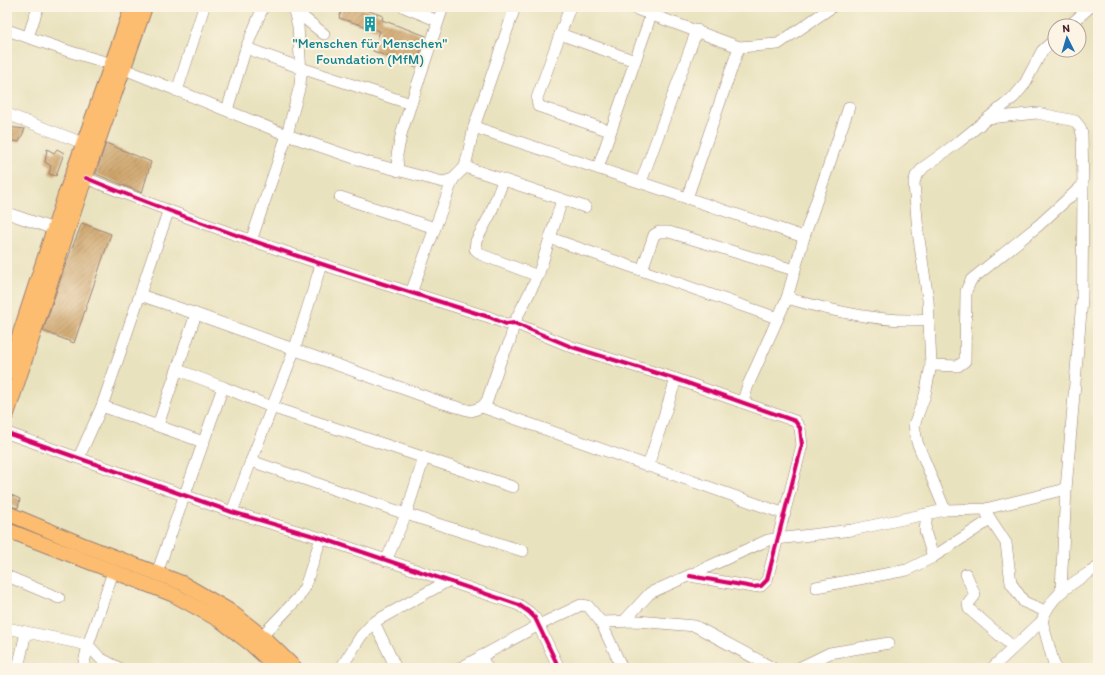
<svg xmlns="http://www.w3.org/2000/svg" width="1105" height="675" viewBox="0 0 1105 675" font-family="Itim,sans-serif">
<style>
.building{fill:url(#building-hatch)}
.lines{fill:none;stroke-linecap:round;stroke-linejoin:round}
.minor-casing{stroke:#9a8074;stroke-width:12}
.major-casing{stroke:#9a8074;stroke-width:16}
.minor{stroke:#fff;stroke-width:11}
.major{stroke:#fcbd6f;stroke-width:14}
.cycleway-casing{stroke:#fcf5e5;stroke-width:6}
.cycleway{stroke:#d6006c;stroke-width:4}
.labels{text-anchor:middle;stroke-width:4;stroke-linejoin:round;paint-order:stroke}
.culture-label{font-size:14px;fill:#0d838f;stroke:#fcf5e5}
</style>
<defs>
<pattern id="building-hatch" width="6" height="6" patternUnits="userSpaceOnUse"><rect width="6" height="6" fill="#cda368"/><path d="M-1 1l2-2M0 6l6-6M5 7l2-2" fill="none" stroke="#a88456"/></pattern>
</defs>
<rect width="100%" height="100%" fill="#fcf5e5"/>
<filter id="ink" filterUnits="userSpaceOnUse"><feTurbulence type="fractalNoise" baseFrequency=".025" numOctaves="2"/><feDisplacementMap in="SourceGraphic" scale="8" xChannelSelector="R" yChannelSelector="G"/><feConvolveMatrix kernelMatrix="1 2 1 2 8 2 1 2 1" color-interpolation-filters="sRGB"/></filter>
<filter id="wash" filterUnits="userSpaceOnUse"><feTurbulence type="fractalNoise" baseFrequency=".012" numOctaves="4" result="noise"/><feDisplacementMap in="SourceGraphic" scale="16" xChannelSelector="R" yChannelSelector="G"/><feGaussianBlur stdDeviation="0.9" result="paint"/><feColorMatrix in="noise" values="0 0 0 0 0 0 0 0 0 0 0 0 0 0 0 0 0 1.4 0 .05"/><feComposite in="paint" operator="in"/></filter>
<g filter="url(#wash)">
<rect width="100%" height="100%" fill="#e9e2be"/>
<g id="blocks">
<!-- building -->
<g class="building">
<polygon points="343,7 358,7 383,16 382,20 426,36 415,67 373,51 380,31 339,18"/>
<polygon points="7,127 25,129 19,142 13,141 7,149"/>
<polygon points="106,143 151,162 142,193 96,174"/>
<polygon points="47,149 54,153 57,149 64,153 56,176 49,174 51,166 45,162"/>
<polygon points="82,223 111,234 74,343 43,331 66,263"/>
<polygon points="7,493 20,499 18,508 7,505"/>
</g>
</g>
</g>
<g filter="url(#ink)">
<use href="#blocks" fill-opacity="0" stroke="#9a8074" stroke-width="1"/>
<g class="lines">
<!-- minor casing -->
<g class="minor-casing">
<g id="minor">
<polyline points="404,7 438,21"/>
<polyline points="570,7 537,98 538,106 610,131"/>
<polyline points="631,7 739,47 778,44 832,7"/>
<polyline points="293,9 324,34"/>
<polyline points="1069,26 1090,7"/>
<polyline points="7,30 71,52 112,64 287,135 366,162 443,182 453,179 465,167 585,207"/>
<polyline points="560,34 635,61"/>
<polyline points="28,37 38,7"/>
<polyline points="246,48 301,68 411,104"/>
<polyline points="177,91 204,7"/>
<polyline points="227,110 246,48 263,7"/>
<polyline points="7,114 83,143"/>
<polyline points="989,118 1037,113 1075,121 1080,127 1082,134 1083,185 1082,300 1066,489 1061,590"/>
<polyline points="474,127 804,237"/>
<polyline points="465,167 474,127 515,7"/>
<polyline points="598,168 651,15"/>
<polyline points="398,171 397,155 402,131 443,7"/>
<path d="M86,178C217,232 353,275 489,317L506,324L514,323L572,347L676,379L795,421L800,428L802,445L767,580L761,586L753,587L690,576"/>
<polyline points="503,181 490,215 476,241 475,249 482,255 538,276"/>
<polyline points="641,182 697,30"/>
<polyline points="340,197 435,228"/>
<polyline points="687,198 739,47"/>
<polyline points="7,213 54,229"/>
<polyline points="550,238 777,318"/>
<polyline points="251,241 287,135 300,85 301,73 298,26 293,7"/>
<polyline points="321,265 294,351 251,461 406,514 386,561"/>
<polyline points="642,270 654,235 659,232 669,232 794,270"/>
<polyline points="411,293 453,179"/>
<polyline points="140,295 196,314 443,403 471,411 482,407 487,401 500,362 510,341 514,323 538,276 562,200"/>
<polyline points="787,298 804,237 849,107"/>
<polyline points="931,365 958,366 965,361 966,291 971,280 1039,225 1083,185"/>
<polyline points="178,370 223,387"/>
<path d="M743,401L748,385L787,298C828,310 886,324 928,319"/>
<polyline points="102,406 203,442"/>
<polyline points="482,407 785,514"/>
<polyline points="158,425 196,314"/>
<polyline points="7,433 232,512 321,538 519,605 529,612 535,618 559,668"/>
<polyline points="79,457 102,406 168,212"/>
<polyline points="424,458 406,514 523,551"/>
<polyline points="648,466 676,379"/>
<polyline points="945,510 917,442 914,425 925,395 931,365 928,300 918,232 914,183 916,176 924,167 960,141 1014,97 1024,85 1042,51 1055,39"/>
<polyline points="232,512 251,461"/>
<polyline points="927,514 925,531 933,557"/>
<polyline points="987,514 1006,543 1011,583 1024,602 1045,611"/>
<polyline points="157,573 223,387 271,407 513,487"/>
<polyline points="966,574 975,595 968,604 969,609 1013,647"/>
<polyline points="7,576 59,598"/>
<polyline points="816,587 907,570 933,557 990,520"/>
<polyline points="624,621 650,593 768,540 852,530 945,510 985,509 1066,489"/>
<polyline points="1042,621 1055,668"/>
<polyline points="374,622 396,668"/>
<polyline points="601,622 638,621 695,626 773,668"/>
<polyline points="7,628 88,645 100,658 119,668"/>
<polyline points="262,636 298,598 305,587 321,538"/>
<polyline points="481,656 487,668"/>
<polyline points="18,668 26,632"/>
<polyline points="83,668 88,645 113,572"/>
<polyline points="341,668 361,636 374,622 446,582"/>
<polyline points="460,668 537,626 581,605 588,606 601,622 622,668"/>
<polyline points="799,668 830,653 889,643"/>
<path d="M992,668L1042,621C1051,593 1075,582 1098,567"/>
</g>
</g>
<!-- major casing -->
<g class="major-casing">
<g id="major">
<polyline points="7,373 65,195 132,7"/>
<polyline points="7,414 79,196 145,7"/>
<polyline points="7,513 81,544 182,583 230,611 262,636 295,668"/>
<polyline points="7,530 174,595 221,621 252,645 277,668"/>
</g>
</g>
<!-- minor -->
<use href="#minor" class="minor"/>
<!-- major -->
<use href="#major" class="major"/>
<!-- cycleway casing -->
<g class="cycleway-casing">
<g id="cycleway">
<path d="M86,178C217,232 353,275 489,317L506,324L514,323L572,347L676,379L795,421L800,428L802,445L767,580L761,586L753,587L690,576"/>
<polyline points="7,433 232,512 321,538 519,605 529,612 535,618 559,668"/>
</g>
</g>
<!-- cycleway -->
<use href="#cycleway" class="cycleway"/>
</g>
</g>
<!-- icons -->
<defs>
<g id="building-bare" transform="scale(1.2)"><path d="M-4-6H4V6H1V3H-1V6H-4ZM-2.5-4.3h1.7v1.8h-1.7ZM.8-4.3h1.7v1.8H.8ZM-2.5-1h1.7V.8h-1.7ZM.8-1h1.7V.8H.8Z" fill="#0f9aa8" stroke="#fcf5e5" stroke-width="2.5" paint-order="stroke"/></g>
</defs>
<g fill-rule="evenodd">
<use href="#building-bare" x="370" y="24"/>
</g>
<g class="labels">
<!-- culture labels -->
<g class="culture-label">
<text x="370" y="48">"Menschen für Menschen"<tspan x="370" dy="16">Foundation (MfM)</tspan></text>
</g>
</g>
<!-- margin -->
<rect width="1105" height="675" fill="none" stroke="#fcf5e5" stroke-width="24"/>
<!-- north arrow -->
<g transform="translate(1067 38) rotate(355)"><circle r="19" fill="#fcf5e5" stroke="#b59f9b"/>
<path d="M0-3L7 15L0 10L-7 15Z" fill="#1f6fb2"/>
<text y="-6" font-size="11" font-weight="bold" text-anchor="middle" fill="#4a1f2b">N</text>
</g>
</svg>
